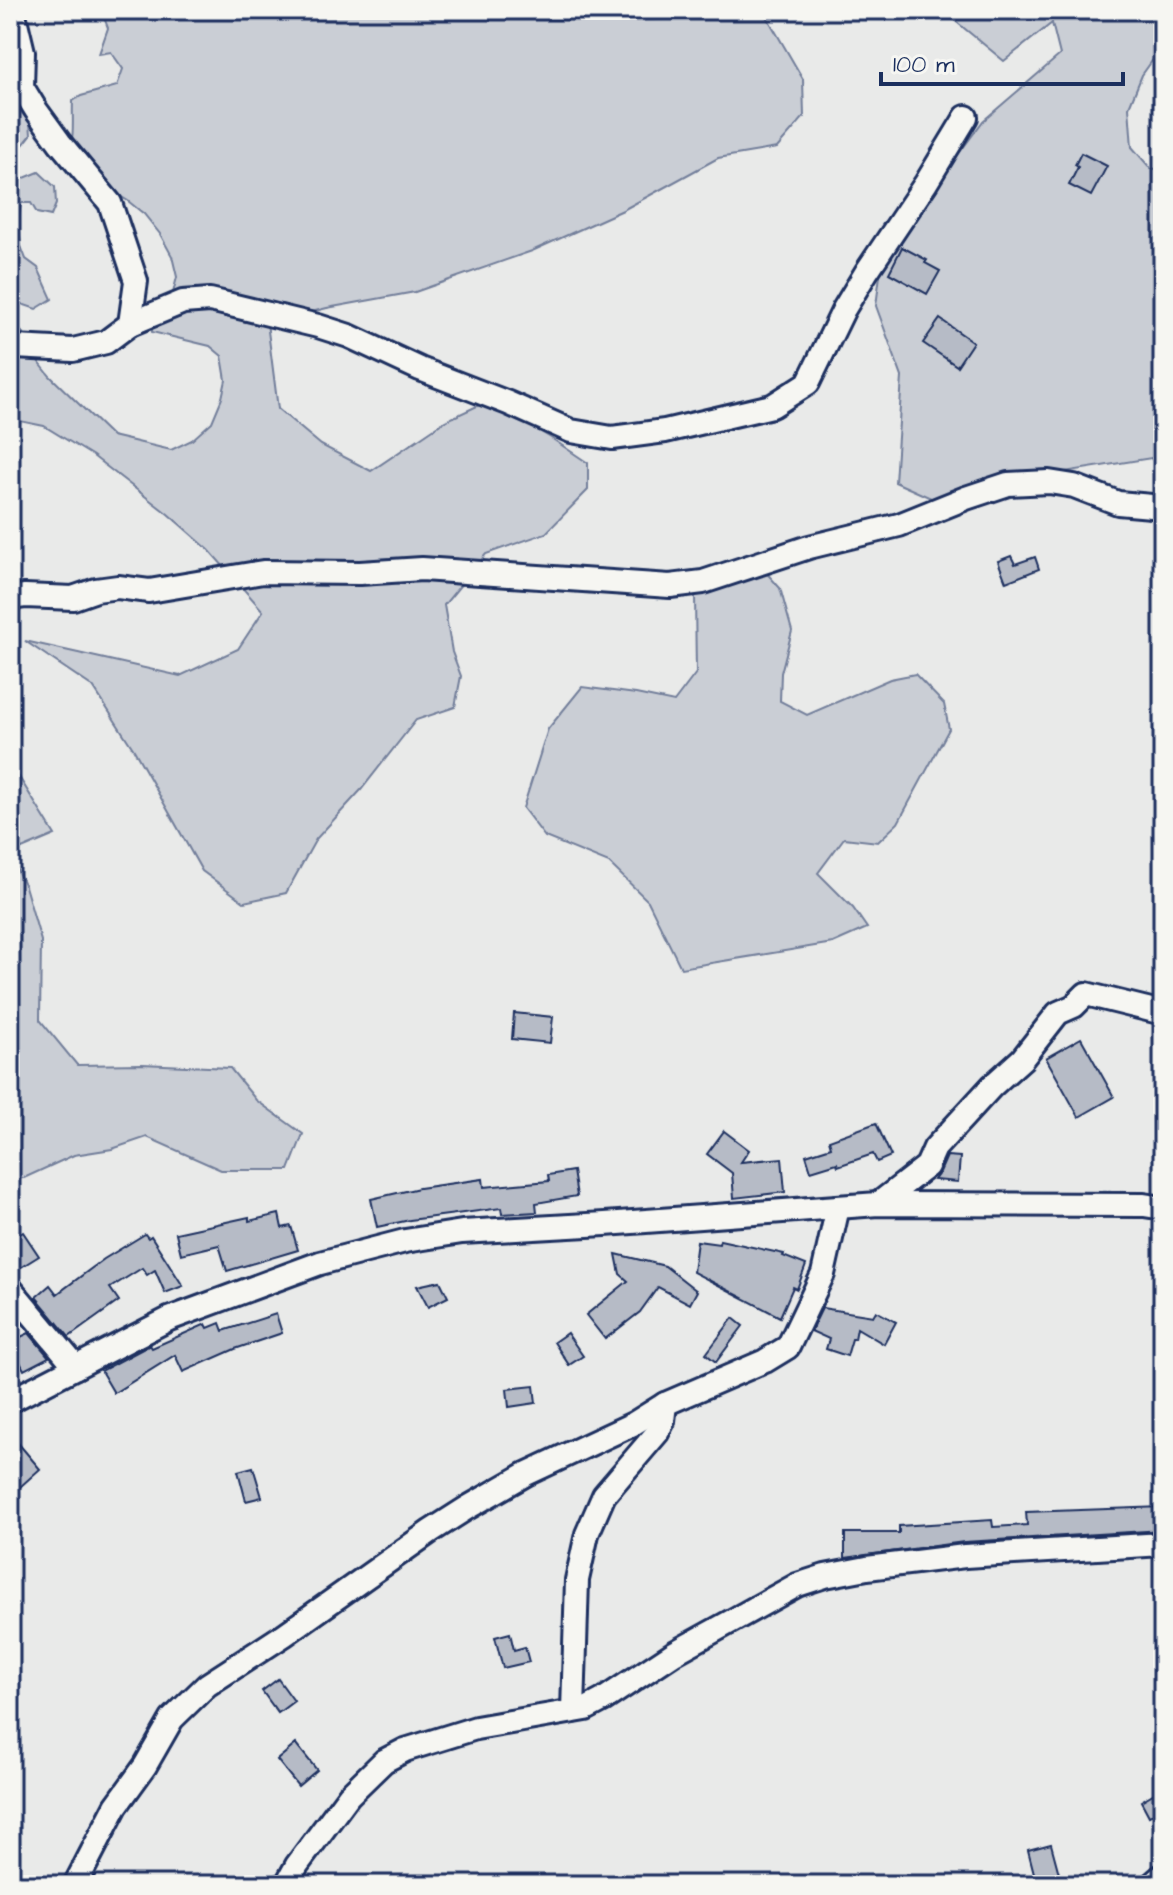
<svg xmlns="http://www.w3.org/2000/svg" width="1173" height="1895" viewBox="0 0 1173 1895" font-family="'Architects Daughter',sans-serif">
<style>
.green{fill:#caced5;stroke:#727e9a;stroke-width:2}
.building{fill:#b6bbc6;stroke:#1b2f5e;stroke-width:2}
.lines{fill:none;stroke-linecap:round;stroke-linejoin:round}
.minor-casing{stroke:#1b2f5e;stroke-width:28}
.major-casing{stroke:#1b2f5e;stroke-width:34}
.minor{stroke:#f6f6f2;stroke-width:22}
.major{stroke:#f6f6f2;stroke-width:28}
</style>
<rect width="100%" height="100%" fill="#e9eae9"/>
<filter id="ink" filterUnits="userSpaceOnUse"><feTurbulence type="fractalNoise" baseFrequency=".0125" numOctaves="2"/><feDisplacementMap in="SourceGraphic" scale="16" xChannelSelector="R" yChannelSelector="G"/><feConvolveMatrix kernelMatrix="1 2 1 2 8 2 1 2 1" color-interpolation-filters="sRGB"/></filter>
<g filter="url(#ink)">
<!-- green -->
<g class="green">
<path d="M91,10H503L536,19L620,21L686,18L749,10H763L803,79L804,117L777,148L718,158L623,210L532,251L415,292L327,308L267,323L278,409L321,445L371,471L445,421L488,401L551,438L588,463V490L546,533L486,554L444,605L452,652L461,676L455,707L416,720L361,790L316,839L286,893L244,902L202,871L134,750L93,687L25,641L180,676L238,649L263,611L209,550L168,514L93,456L44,426L10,419V321L23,333L38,361L50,376L112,436L171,450L192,440L212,422L222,398L226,380L222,356L210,346L152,332V306L171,301L177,277L172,256L160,234L144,214L128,201L109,189L69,151C75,135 72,118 73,101L81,96L117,86L123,69L111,52L99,54L108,28L103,15Z"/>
<polygon points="942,10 1155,10 1159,51 1142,75 1129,107 1132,147 1151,169 1163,168 1163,475 1151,458 1002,482 942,503 895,482 902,377 876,306 886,229 934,187 983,121 1060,55 1052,23 1004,61"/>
<polygon points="18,109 30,122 31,135 23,145 12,150 10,154 10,111"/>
<polygon points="39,172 55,187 56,204 51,216 37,213 31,203 21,203 18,221 21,246 26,259 38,268 52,299 36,309 10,300 10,178 22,179"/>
<polygon points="755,560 780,588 792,631 781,673 780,701 807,715 890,679 915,674 944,704 949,729 898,823 878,842 844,838 818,873 853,908 867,928 833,943 681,968 648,901 609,863 545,837 523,808 548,729 582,687 636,694 674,702 696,673 695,595 730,564"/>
<polygon points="10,767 14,769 55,835 10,854"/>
<polygon points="10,856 25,886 41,941 40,1020 77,1065 142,1064 230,1068 256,1100 303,1134 289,1170 221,1170 147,1137 112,1149 74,1155 24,1178 10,1179"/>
</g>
<!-- building -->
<g class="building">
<polygon points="1081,153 1107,166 1091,196 1069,185 1078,167 1075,165"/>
<polygon points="902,247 927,260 925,263 940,271 927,294 889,273"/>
<polygon points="940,319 973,342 957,366 923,343"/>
<polygon points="1011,556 1015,564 1035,557 1039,569 1006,582 998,561"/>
<polygon points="514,1013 553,1017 550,1043 512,1039"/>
<polygon points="1081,1038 1114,1097 1079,1117 1046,1058"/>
<polygon points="876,1123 891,1156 877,1162 873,1154 838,1166 837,1163 811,1171 806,1155 831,1147 829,1140"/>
<polygon points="724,1131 749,1150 741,1162 782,1158 785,1192 734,1198 732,1173 707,1154"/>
<polygon points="947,1156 960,1157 958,1182 934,1180 940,1172"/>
<polygon points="573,1171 577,1196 536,1203 537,1212 502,1214 501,1208 410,1220 377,1227 371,1199 419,1188 483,1179 484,1187 549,1181 548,1175"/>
<polygon points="279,1214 282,1228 291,1226 298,1250 227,1271 219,1245 181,1254 176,1233 249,1217 249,1221"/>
<polygon points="23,1232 39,1256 10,1274 10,1240"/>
<polygon points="145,1234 148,1238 151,1236 183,1286 165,1293 155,1270 147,1275 142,1268 110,1288 119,1301 69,1337 36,1297 50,1285 57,1294 104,1259"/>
<polygon points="720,1240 784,1254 783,1256 806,1265 797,1289 793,1287 780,1317 693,1272 697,1241 719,1244"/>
<polygon points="616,1254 665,1266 697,1291 690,1304 658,1287 640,1312 605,1339 586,1315 628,1281 620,1274"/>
<polygon points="440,1281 448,1297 428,1307 417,1286"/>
<polygon points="822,1308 873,1316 876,1311 896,1322 884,1344 857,1328 855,1339 852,1339 847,1356 826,1349 829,1339 811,1331"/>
<polygon points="276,1314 282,1333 235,1349 183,1372 175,1355 114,1393 101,1371 150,1345 152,1348 206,1324 208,1328 220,1323 223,1331"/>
<polygon points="733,1318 743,1326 716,1362 706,1354"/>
<polygon points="29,1333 49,1357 24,1370 10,1342"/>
<polygon points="567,1333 583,1356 569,1365 554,1342"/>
<polygon points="534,1386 536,1403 509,1407 507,1389"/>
<polygon points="18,1443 40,1469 10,1496 10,1450"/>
<polygon points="253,1467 262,1497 246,1501 238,1471"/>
<polygon points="1163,1507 1163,1530 964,1542 845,1558 845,1533 899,1533 899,1526 992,1520 993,1527 1027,1525 1026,1512"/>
<polygon points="510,1633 514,1650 525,1647 529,1662 503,1668 495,1637"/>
<polygon points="278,1679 294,1701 278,1713 262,1691"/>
<polygon points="296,1744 317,1770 298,1786 277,1760"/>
<polygon points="1163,1788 1163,1808 1149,1816 1141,1801"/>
<polygon points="1051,1844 1062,1885 1037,1885 1028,1850"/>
</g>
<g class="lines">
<!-- minor casing -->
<g class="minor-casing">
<g id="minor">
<polyline points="130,324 183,302 210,300 318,326 349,336 420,369 508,403 571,431 612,438 665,431 772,406 808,383 844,309 867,271 926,183 966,117"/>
<polyline points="10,350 15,347 73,350 106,342 130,324 136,281 110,203 60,143 36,110 22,87 23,52 13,10"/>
<polyline points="10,598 25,596 73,598 96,590 118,587 149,591 263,572 360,573 422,569 670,586 703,582 809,547 899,525 966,498 1008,484 1049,482 1074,486 1118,503 1163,507"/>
<polyline points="878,1204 927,1166 935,1148 992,1086 1022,1059 1058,1013 1074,1006 1086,994 1163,1013"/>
<polyline points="10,1288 76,1367"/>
<polyline points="10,1401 169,1319 320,1263 405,1241 462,1232 605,1224 878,1204 1144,1205 1163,1208"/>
<polyline points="573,1711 577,1580 587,1534 604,1495 657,1433 663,1421 665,1404"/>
<polyline points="75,1885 116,1806 145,1766 172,1719 207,1685 284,1635 431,1531 467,1508 526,1474 633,1424 665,1404 765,1361 788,1347 823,1274 838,1207"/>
<polyline points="286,1885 297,1865 349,1795 384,1761 405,1750 476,1728 586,1709 603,1700 674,1653 797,1585 825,1576 867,1568 965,1556 1163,1544"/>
</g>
</g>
<!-- major casing -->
<g class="major-casing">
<polyline id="major" points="1156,1885 1163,1879"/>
</g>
<!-- minor -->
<use href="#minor" class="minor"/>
<!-- major -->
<use href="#major" class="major"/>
</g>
</g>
<!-- margin -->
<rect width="1173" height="1895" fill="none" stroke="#f6f6f2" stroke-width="40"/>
<rect x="20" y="20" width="1133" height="1855" fill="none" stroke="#1b2f5e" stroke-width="3" filter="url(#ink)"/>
<!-- scale -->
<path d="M881 72v12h242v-12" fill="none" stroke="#1b2f5e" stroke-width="4"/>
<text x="893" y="72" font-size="24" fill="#1b2f5e" stroke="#f6f6f2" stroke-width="6" paint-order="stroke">100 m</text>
</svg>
